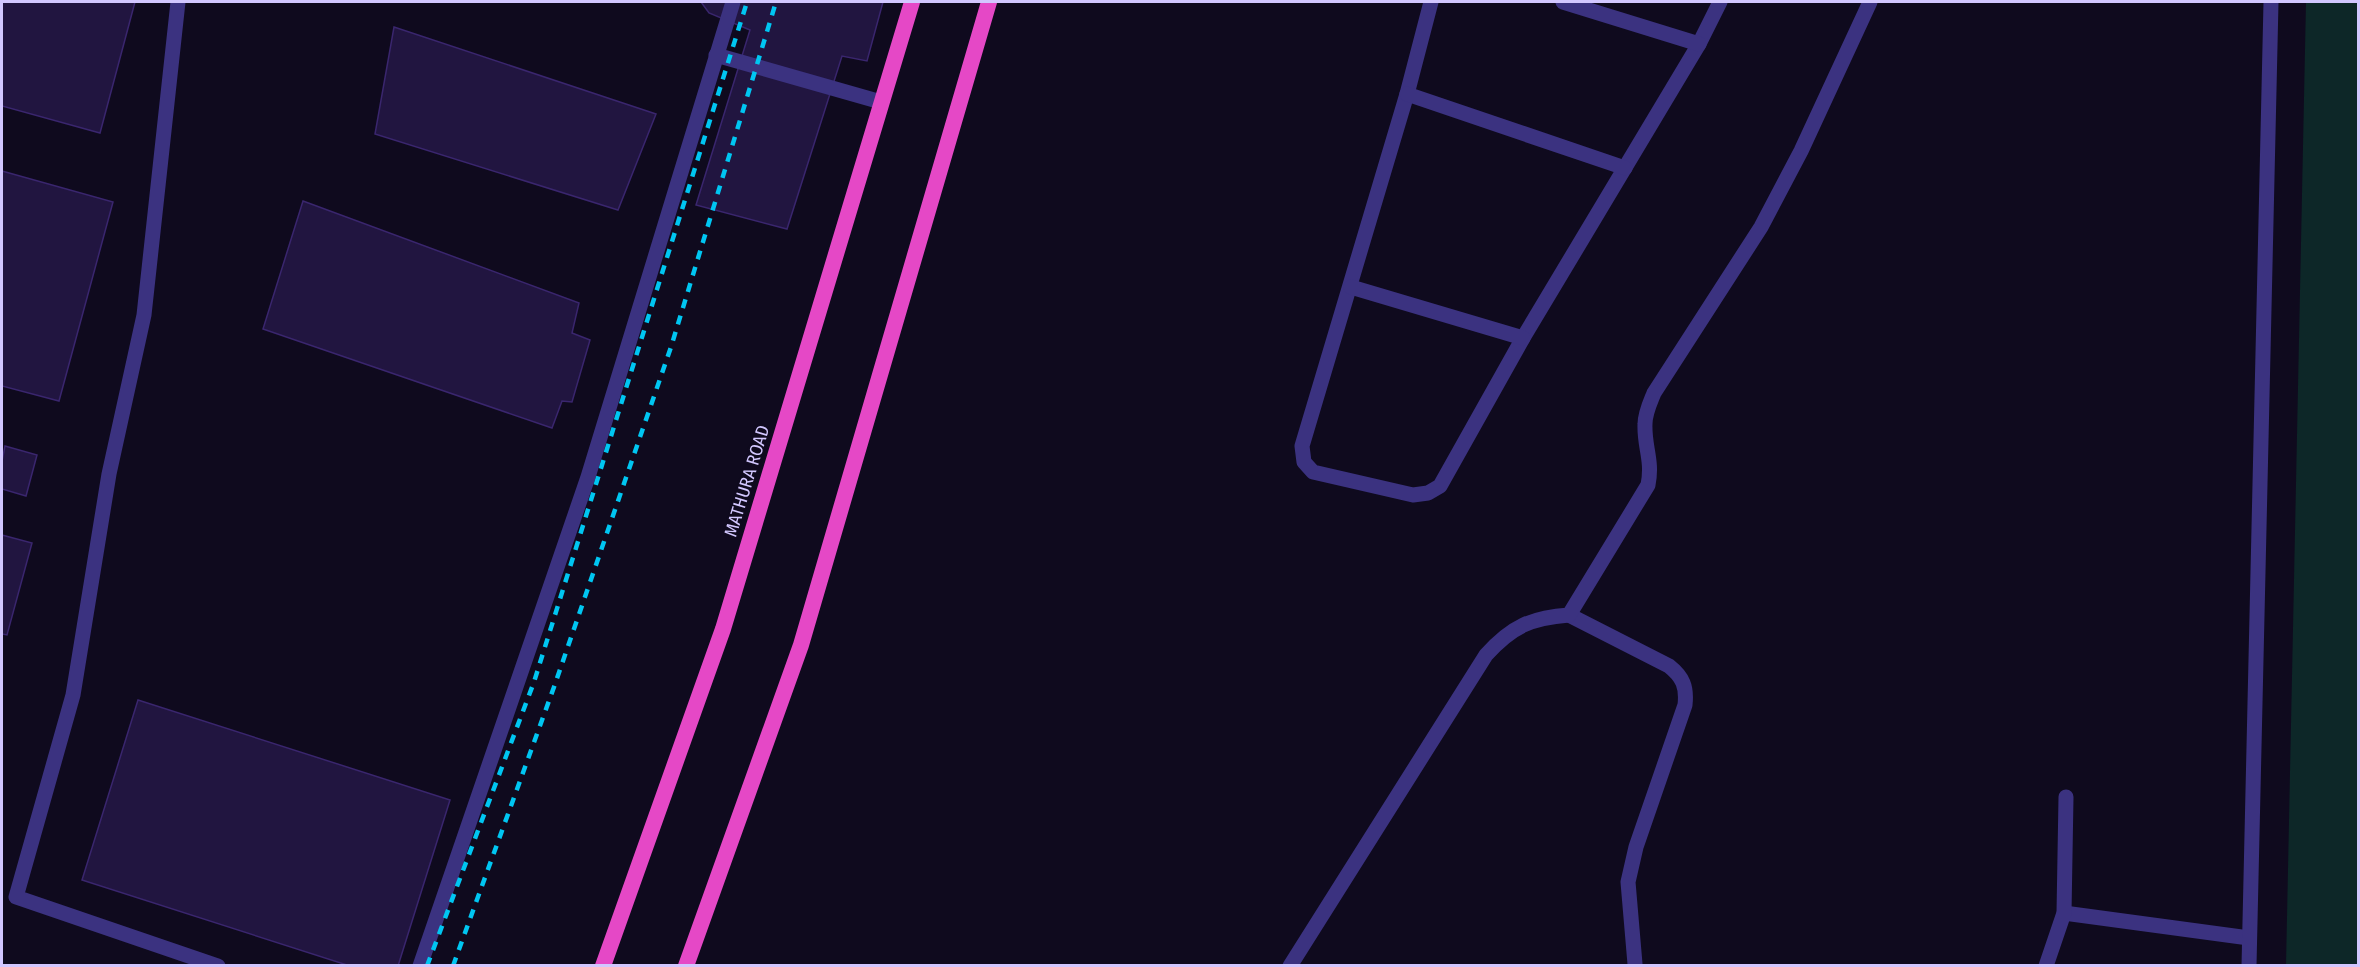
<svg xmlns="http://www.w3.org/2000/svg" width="2360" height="967" viewBox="0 0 2360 967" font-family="'Fira Sans Condensed',sans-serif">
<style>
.green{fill:#0d2728}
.building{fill:#211540;stroke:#3a266e;stroke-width:1.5}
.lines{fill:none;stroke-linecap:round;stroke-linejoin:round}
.service{stroke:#3b3280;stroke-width:15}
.minor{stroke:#3b3280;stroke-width:15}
.trunk{stroke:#e548c6;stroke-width:16}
.rail{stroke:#00c6f2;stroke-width:4.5;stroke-dasharray:9 8;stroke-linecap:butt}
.labels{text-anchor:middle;stroke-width:4.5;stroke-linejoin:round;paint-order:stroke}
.street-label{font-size:18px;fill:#d2c7ff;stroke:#0f0a1e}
</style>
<rect width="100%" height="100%" fill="#0f0a1e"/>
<!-- green -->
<polygon class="green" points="2306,2 2358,2 2358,965 2286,965"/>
<!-- building -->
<g class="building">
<polygon points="2,2 135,2 100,133 2,106"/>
<polygon points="701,2 883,2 867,61 842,56 787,229 696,205 750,30 709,13"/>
<polygon points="394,27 656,114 618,210 375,134"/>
<polygon points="2,171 113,202 59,401 2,386"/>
<polygon points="303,201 579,303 572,333 590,340 572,402 562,401 552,428 263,329"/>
<polygon points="5,446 37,455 26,496 2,489 2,461"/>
<polygon points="2,535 32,543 7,635 2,634"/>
<polygon points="138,700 450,800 398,966 350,966 82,880"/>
</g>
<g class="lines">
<!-- service -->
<g class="service">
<polyline points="178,2 144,315 109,474 73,695 16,897 218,966"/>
<path d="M1569,615L1669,666C1683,677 1687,687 1685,705L1636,847L1628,882L1635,964"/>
<polyline points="2064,913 2249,938"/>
<path d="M1290,966L1486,655C1512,626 1531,618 1569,615L1648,485C1653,460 1644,447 1645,424C1645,413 1650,403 1654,393L1761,227L1801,151L1870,2"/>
<polyline points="2046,966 2064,913 2066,797"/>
<polyline points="2249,966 2271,2"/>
</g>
<!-- minor -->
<g class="minor">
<polyline points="1431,2 1407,94 1302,446 1304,462 1313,472 1413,495 1428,493 1440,486 1523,338 1699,44 1720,2"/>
<polyline points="1563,2 1699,44"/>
<polyline points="716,55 881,102"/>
<polyline points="1407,94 1625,168"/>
<polyline points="1351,287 1523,338"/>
<polyline points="420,966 588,477 733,2"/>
</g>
<!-- trunk -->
<g class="trunk">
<polyline points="603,966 723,629 912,2"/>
<polyline points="686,966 801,645 989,2"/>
</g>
<!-- rail -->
<g class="rail">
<polyline points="427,966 534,682 747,2"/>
<polyline points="453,966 554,687 671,347 776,2"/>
</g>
</g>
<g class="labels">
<!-- street labels -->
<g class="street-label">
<text transform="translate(747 481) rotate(-73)" y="6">MATHURA ROAD</text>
</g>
</g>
<!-- border -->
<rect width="2360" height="967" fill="none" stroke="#d2c7ff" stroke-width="6"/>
</svg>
